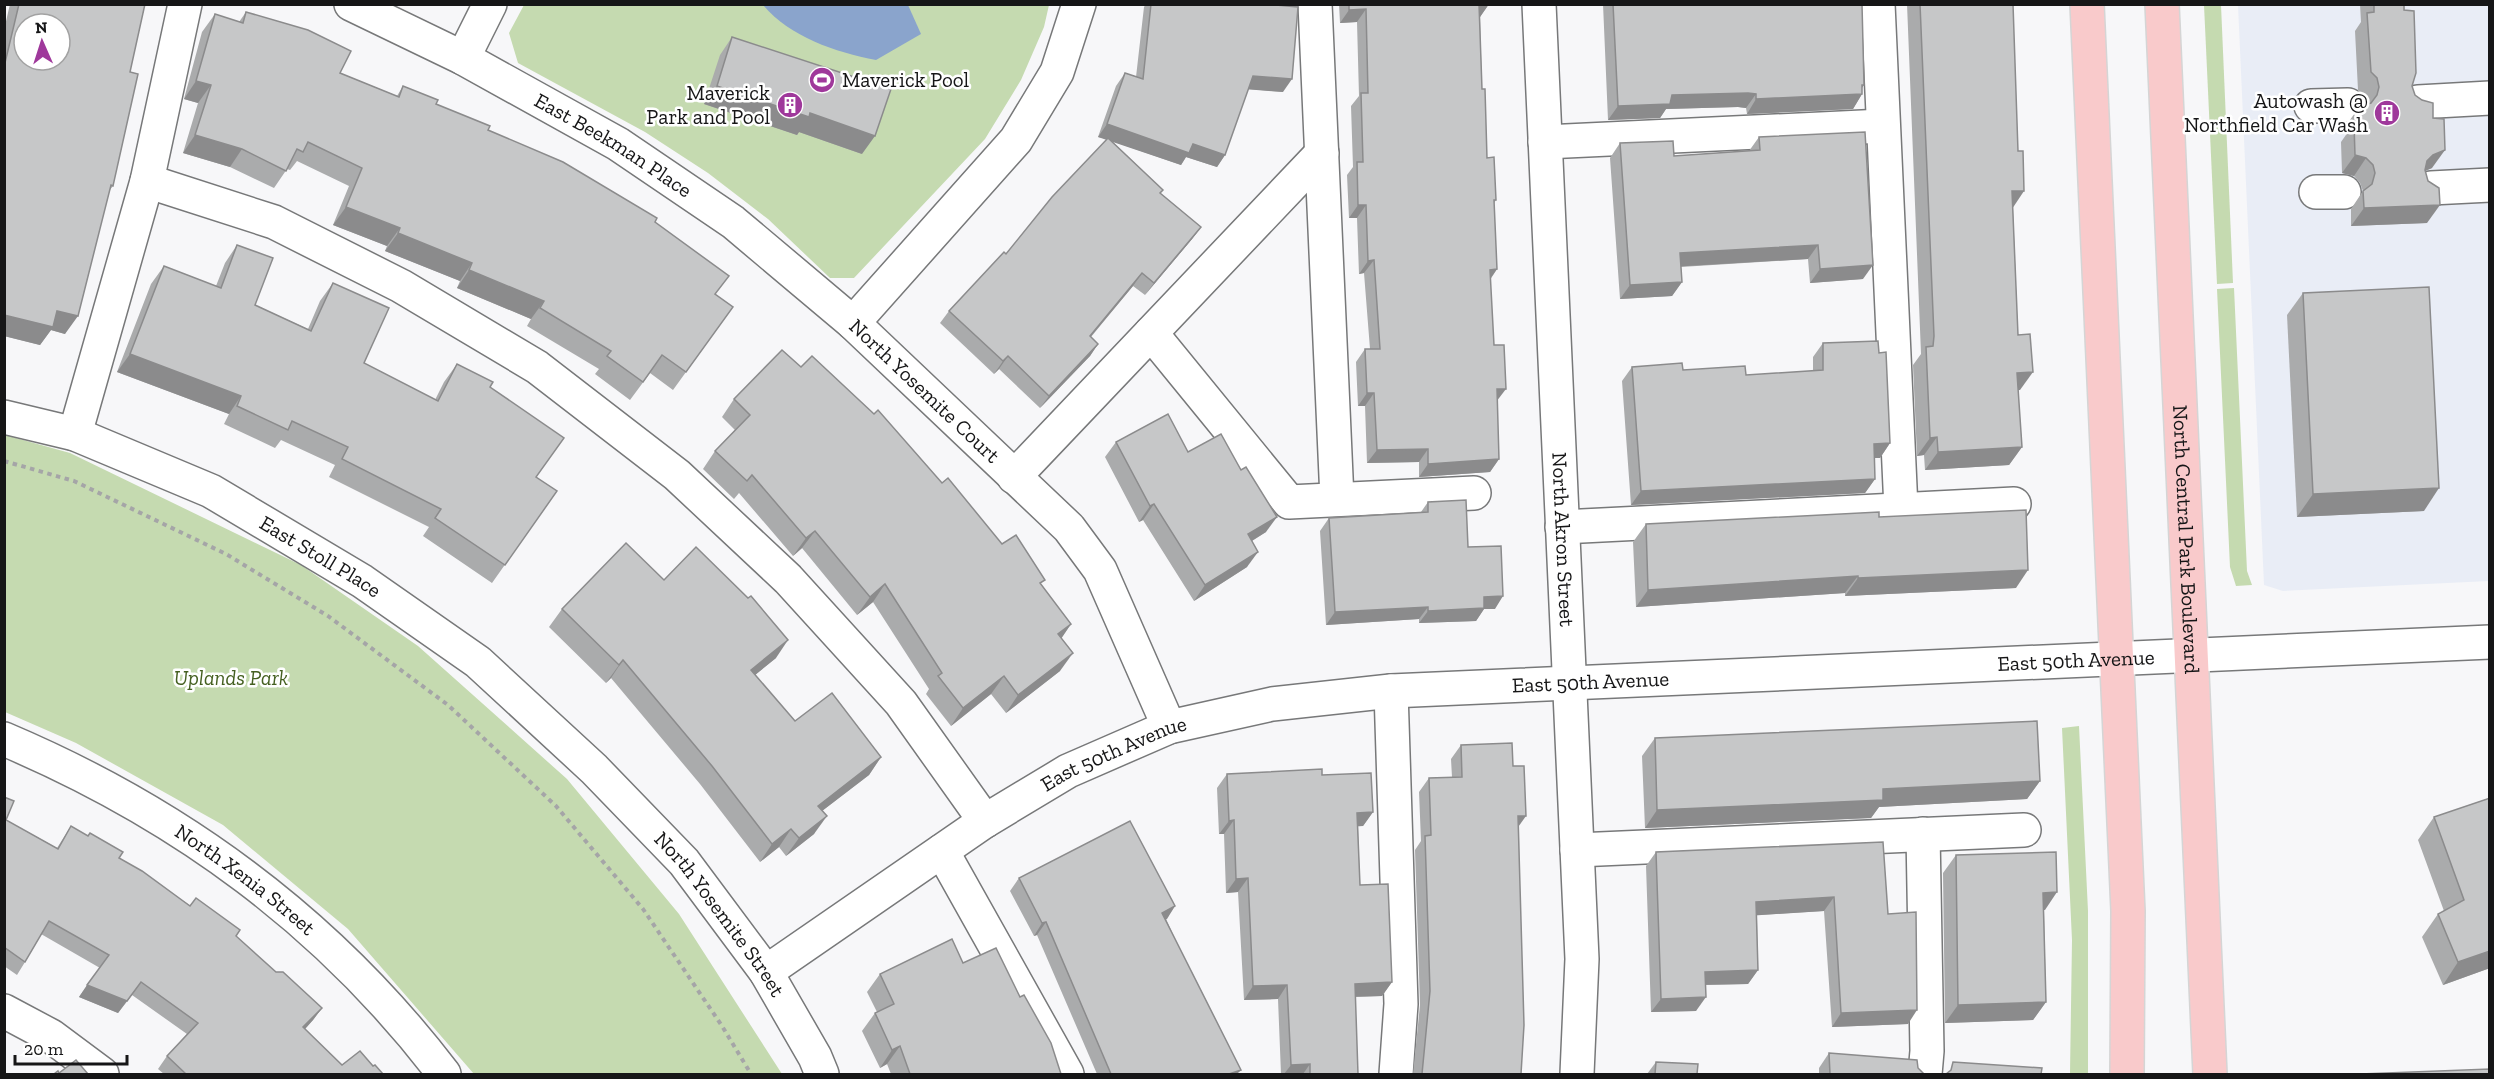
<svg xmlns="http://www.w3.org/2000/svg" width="2494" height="1079" viewBox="0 0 2494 1079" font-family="'Zilla Slab',serif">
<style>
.built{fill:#e9edf6}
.green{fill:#c5dab0}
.water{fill:#8aa4cc}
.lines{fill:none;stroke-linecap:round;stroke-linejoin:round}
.minor-casing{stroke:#777879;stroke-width:36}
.major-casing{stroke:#d5d5d5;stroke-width:36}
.path{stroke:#a5a5a7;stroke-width:4;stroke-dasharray:4.5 4.5;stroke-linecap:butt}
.minor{stroke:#fff;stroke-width:33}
.major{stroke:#f9cacb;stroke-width:33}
.wall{fill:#aaabac}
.shaded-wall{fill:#8b8b8c}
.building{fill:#c6c7c8;stroke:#8b8b8c;stroke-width:1.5;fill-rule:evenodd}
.labels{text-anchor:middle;stroke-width:5;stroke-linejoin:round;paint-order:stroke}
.poi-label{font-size:21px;fill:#161617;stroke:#fff;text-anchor:end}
.street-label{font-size:21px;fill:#161617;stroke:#fff}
.park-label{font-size:21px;font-style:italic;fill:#456021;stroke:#fff}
</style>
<rect width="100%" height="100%" fill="#f7f7f9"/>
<!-- built -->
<polygon class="built" points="2238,5 2489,5 2489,581 2283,591 2264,585"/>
<!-- green -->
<g class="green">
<polygon points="524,5 1049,5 1044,27 1021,80 985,139 854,278 830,278 768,219 708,173 645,132 518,63 509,33"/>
<polygon points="2204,5 2221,5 2233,283 2217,284"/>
<polygon points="2234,288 2247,571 2252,585 2236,586 2230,567 2217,289"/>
<polygon points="5,435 70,453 301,565 418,646 567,779 679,914 782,1074 474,1074 348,929 223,825 76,743 5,712"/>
<polygon points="2079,726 2088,911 2088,1074 2070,1074 2072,940 2062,728"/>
</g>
<!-- water -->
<path class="water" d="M763,5H908L921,34L876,60C835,52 790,37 763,5Z"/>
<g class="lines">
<!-- minor casing -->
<g class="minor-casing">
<g id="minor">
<path id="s1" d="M351,4L463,58L618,144L733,222L853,323L1069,528L1100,570L1169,727"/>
<polyline points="1315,4 1337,499"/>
<path id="s2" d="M1539,4L1582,959L1577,1074"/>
<polyline points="1878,4 1901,509"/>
<polyline points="463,58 490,4"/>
<polyline points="2418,102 2490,98"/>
<polyline points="2311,106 2348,105"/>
<polyline points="1545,142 1883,126"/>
<polyline points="147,181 274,222 401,286 537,367 677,475 788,579 901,703 985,821"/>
<polyline points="2431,188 2490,185"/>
<polyline points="2316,192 2344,192"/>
<polyline points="853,323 1016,140 1057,72 1079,4"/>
<polyline points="1151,333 1289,502 1474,493"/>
<path id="s3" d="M4,417L75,434L211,491L362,581L478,662L594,769L684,862L766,972L815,1057L822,1074"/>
<polyline points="75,434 147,181 185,4"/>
<polyline points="1014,477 1322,153"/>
<polyline points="1562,527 2014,504"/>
<polyline points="1391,691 1401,1004 1396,1074"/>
<path id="s4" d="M4,739C181,814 328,922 444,1074"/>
<polyline points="1923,834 1927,1051 1925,1074"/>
<polyline points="1577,850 2024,830"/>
<polyline points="942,851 1067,1074"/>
<path id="s5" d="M766,972L985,821L1068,771L1169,727L1272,704L1391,691L2490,642"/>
<polyline points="4,1011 51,1036 102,1074"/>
</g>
</g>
<!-- major casing -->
<g class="major-casing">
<g id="major">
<polyline points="2087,4 2128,911 2127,1074"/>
<path id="s6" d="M2162,4L2210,1074"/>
</g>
</g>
<!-- path -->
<polyline class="path" points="4,461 74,481 226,554 328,616 448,705 556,806 643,909 722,1026 751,1074"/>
<!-- minor -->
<use href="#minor" class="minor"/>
<!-- major -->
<use href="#major" class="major"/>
</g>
<!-- wall -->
<g class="wall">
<polygon points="10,4 145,4 130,72 113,186 109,191 65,334 51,330 40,345 4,336 4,30"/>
<polygon points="1146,4 1264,4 1283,92 1248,89 1225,155 1217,167 1186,157 1181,165 1112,141 1163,190 1160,193 1201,227 1192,239 1145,295 1133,286 1091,337 1098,344 1090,356 1040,408 999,369 994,374 940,323 949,311 1006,254 1107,139 1098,137 1116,86 1125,73 1136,77 1144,7"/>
<polygon points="1339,4 1489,4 1480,17 1482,89 1487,158 1496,200 1494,203 1497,269 1490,280 1497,401 1499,459 1490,472 1419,477 1419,462 1367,463 1365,406 1358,406 1356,362 1365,349 1370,349 1364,273 1359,274 1357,218 1349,218 1347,175 1353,167 1351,106 1359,96 1357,22 1340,23"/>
<polygon points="1603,4 1862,4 1862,94 1853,109 1747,114 1746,108 1738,107 1666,109 1660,118 1608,120"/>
<polygon points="1907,4 2013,4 2013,208 2020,390 2018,390 2022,447 2009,465 1925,470 1924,455 1917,456 1913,365 1921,354"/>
<polygon points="2360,4 2404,4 2412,86 2432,168 2425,171 2427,223 2351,226 2351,209 2363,191 2360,183 2354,176 2342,173 2341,142 2348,132 2347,124 2360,106 2366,104 2364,96 2358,90 2355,31 2361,22"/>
<polygon points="246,12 340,73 397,96 403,86 436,104 488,130 655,222 716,295 733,307 673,390 650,373 630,400 595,374 599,369 527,326 531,319 457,288 460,281 385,251 387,246 333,225 349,186 297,161 290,170 287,169 274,188 230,167 183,153 198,103 184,99 202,32 215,14 239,22"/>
<polygon points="732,37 862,154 799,132 797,135 704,104 720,55"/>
<polygon points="1759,137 1863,279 1810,283 1808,259 1681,267 1682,282 1672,296 1620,299 1610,158 1620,143 1674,156 1749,151"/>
<polygon points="237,245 255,305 308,329 320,301 333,283 364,363 435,400 444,382 457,364 490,387 536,477 557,491 492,583 423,536 429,527 329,477 335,465 281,440 275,448 224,424 229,414 117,372 151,284 164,266 216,286 225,263"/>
<polygon points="2303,293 2424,511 2297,517 2287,315"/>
<polygon points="1823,343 1879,353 1890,443 1880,458 1874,458 1875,479 1865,493 1631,505 1622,381 1632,367 1683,370 1746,375 1813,371 1813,357"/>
<polygon points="801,367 942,483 1002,544 1041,585 1071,624 1061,638 1060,671 1006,713 991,694 951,726 926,694 929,689 873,602 857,615 802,548 793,556 739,493 734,499 703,469 715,451 735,430 722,417 734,399"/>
<polygon points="1116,442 1188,452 1266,532 1252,541 1247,567 1194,601 1143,520 1139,522 1105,457"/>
<polygon points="1428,502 1468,547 1495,609 1484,609 1476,621 1419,623 1419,619 1326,625 1320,531 1329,518 1421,512"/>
<polygon points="1879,517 2016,588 1845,596 1845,593 1636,607 1633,542 1646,524"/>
<polygon points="664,580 776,658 755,675 795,721 881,757 869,775 822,811 814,834 786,856 779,847 760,862 700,784 611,678 606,683 549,627 562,609"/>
<polygon points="1655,738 2040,781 2027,799 1879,807 1871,818 1645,828 1642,756"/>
<polygon points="1461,745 1513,766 1519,826 1521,1074 1413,1074 1420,1005 1415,850 1421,841 1419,792 1429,778 1452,777 1451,759"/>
<polygon points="1227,774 1322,775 1373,812 1363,826 1358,826 1360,885 1392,982 1382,996 1355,997 1358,1074 1281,1074 1278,999 1244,1000 1238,892 1226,893 1224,834 1219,834 1217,788"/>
<polygon points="4,797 6,820 57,848 71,826 236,936 276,972 322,1008 313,1020 305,1029 342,1065 373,1066 383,1074 164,1074 158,1069 167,1056 187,1034 132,995 118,1013 79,997 100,968 41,934 25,962 17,975 4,966"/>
<polygon points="2490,798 2490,968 2443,985 2422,937 2438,914 2444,911 2418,840 2434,817"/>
<polygon points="1883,842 1888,914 1908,1024 1832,1027 1824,911 1757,915 1758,970 1748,984 1705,985 1696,1011 1651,1012 1646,866 1656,852"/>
<polygon points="1956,855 2045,910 2044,910 2046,1002 2033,1020 1945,1023 1943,873"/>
<polygon points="1019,878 1175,906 1166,919 1237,1074 1097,1074 1037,935 1034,936 1010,891"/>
<polygon points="963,963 1020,997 1061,1074 891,1074 887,1064 880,1068 862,1031 875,1013 877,1012 867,992 880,974"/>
<polygon points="1829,1053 1918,1068 1924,1074 1819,1074 1819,1068"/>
<polygon points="1656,1062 1697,1074 1647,1074"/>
</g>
<!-- shaded-wall -->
<g class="shaded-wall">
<polygon points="1479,4 1489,4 1480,17"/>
<polygon points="1366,9 1357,22 1340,23 1349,10"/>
<polygon points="1253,76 1292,79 1283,92 1244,89"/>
<polygon points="196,81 211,85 198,103 184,99"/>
<polygon points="1864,85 1857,95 1862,94 1853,109 1747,114 1756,99"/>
<polygon points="717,86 810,113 875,136 862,154 799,132 797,135 704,104"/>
<polygon points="1748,93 1756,94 1746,108 1738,107 1666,109 1660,118 1608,120 1618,106 1672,95"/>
<polygon points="1107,124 1193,144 1225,155 1217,167 1186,157 1181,165 1098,137"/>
<polygon points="195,135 242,149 230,167 183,153"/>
<polygon points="2445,150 2432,168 2420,173 2427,161 2433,155"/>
<polygon points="2355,155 2366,158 2354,176 2342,173"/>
<polygon points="2012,191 2024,191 2012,209"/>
<polygon points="1358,205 1366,205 1357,218 1349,218"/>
<polygon points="2440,205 2427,223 2351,226 2364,208"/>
<polygon points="346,207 400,228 387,246 333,225"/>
<polygon points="1201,227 1192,239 1145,295 1154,283"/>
<polygon points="398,233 472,263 460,281 385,251"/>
<polygon points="1818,245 1808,259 1670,267 1680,253"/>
<polygon points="1374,260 1364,273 1359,274 1368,261"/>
<polygon points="1873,265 1863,279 1810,283 1820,269"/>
<polygon points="1497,269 1488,282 1490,270"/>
<polygon points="469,270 544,301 531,319 457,288"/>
<polygon points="1142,273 1133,286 1081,348 1090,336"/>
<polygon points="1682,282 1672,296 1620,299 1630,285"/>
<polygon points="57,311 78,316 65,334 51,330 40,345 4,336 4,315"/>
<polygon points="1098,344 1090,356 1040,408 1049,396"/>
<polygon points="130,354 241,396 229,414 117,372"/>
<polygon points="1008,356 999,369 994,374 1003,361"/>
<polygon points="2033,372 2020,390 2004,391 2017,373"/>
<polygon points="1497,389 1506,389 1496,402"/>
<polygon points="1367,393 1374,393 1365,406 1358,406"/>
<polygon points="1937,437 1924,455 1917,456 1930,438"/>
<polygon points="1890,443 1880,458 1864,458 1874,444"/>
<polygon points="2022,447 2009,465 1925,470 1938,452"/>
<polygon points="1428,449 1419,462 1367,463 1377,450"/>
<polygon points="1499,459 1490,472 1419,477 1428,464"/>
<polygon points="1875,479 1865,493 1631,505 1641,491"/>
<polygon points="2439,488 2424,511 2297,517 2313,494"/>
<polygon points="1154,504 1143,520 1139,522 1150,506"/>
<polygon points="1277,517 1266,532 1237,550 1248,534"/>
<polygon points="815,531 802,548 793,556 806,538"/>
<polygon points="1258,552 1247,567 1194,601 1205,585"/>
<polygon points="2028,570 2016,588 1845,596 1858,578"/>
<polygon points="1858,576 1845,593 1636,607 1648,590"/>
<polygon points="885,584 873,602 857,615 870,597"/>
<polygon points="1503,596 1495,609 1484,609 1476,621 1419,623 1428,611 1484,597"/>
<polygon points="1428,607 1419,619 1326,625 1335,612"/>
<polygon points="1071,624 1059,642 1058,634"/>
<polygon points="788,640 776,658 739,688 751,670"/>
<polygon points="1073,653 1060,671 1006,713 1018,695"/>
<polygon points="623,660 611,678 606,683 619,665"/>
<polygon points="1004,676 991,694 951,726 963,708"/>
<polygon points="881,757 869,775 805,824 818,806"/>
<polygon points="2040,781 2027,799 1879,807 1871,818 1645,828 1657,810 1883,789"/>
<polygon points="1373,812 1363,826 1348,827 1357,813"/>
<polygon points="827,816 814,834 786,856 799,838"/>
<polygon points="1518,816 1526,816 1516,830"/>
<polygon points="1234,820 1224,834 1219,834 1229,821"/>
<polygon points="791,829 779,847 760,862 772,844"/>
<polygon points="1248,878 1238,892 1226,893 1236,879"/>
<polygon points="2057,892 2045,910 2031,911 2043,893"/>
<polygon points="1834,897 1824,911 1747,916 1756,902"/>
<polygon points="1175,906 1167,919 1154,925 1162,913"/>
<polygon points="1046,922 1037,935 1034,936 1042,923"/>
<polygon points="2490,951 2490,968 2443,985 2458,962"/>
<polygon points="1758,970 1748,984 1695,985 1705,972"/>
<polygon points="141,982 118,1013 79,997 87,985"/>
<polygon points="1392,982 1382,996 1345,997 1355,984"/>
<polygon points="1287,985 1278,999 1244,1000 1253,986"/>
<polygon points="1706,997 1696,1011 1651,1012 1661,999"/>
<polygon points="2046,1002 2033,1020 1945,1023 1958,1005"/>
<polygon points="322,1008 313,1020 295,1040 303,1027"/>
<polygon points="1917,1010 1908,1024 1832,1027 1841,1013"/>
<polygon points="900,1046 887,1064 880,1068 892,1050"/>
<polygon points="1310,1064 1303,1074 1284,1074 1291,1065"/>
<polygon points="1241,1070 1237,1074 1229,1074"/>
</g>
<!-- building -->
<g class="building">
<path d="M19,4H145L130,72L138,74L113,186L111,185L78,316L57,311L53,327L4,315V67ZM24,24H60V60H24Z"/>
<polygon points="1151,4 1264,4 1298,7 1292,79 1253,76 1225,155 1193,144 1189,153 1107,124 1125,73 1143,79"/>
<polygon points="1349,4 1479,4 1482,89 1485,89 1487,158 1494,157 1496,200 1494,200 1497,269 1490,270 1494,345 1504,345 1506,389 1497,389 1499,459 1428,464 1428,449 1377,450 1374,393 1367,393 1365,349 1380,349 1374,260 1368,261 1366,205 1358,205 1357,162 1363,162 1361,93 1368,93 1366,9 1349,10"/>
<polygon points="1613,4 1862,4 1864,85 1862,85 1862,94 1756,99 1756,94 1748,93 1672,95 1670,104 1618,106"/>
<polygon points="1920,4 2013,4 2018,151 2023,151 2024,191 2012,191 2018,335 2030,334 2033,372 2017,373 2022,447 1938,452 1937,437 1930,438 1926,347 1933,346 1934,336"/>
<polygon points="2374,4 2404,4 2404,10 2414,11 2416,73 2412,86 2415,95 2422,100 2433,103 2433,118 2444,119 2445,150 2433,155 2427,161 2425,170 2428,181 2439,188 2440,205 2364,208 2363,191 2372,184 2375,173 2373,165 2366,158 2355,155 2354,124 2361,122 2360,106 2371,103 2377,95 2379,87 2377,78 2371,72 2367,13 2374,12"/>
<polygon points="246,12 308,30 351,51 340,73 399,97 403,86 438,100 436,104 490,126 488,130 563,162 657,218 655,222 729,276 715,294 733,307 686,372 662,355 643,382 607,356 611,351 540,308 544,301 469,270 472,263 398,233 400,228 346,207 362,168 308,142 303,152 297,149 286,171 242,149 195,135 211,85 196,81 215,14 243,23"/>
<polygon points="732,37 891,89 875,136 810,113 809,117 717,86"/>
<polygon points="1865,132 1873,265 1820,269 1818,245 1680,253 1682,282 1630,285 1620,143 1673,141 1674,156 1760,150 1759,137"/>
<polygon points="1108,138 1163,190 1160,193 1201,227 1154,283 1142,273 1090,336 1098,344 1049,396 1008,356 1003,361 949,311 1004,252 1006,254 1052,197"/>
<polygon points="237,245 273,258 255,305 311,331 333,283 389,308 364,363 438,401 457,364 493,382 490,387 564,438 536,477 557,491 505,565 435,518 441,509 342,459 348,447 292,421 288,430 237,406 241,396 130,354 164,266 221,288"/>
<polygon points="2429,287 2439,488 2313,494 2303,293"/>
<polygon points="1878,341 1879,353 1886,352 1890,443 1874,444 1875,479 1641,491 1632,367 1682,363 1683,370 1745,366 1746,375 1823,370 1823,343"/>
<polygon points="782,350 801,367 812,356 874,414 878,410 942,483 948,478 1002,544 1016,535 1045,580 1040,583 1071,624 1058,634 1073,653 1018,695 1004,676 963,708 938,676 942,673 885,584 870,597 815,531 806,538 752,475 747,481 715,451 750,415 734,399"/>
<polygon points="1168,414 1188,452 1221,434 1241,470 1246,467 1277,517 1248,534 1258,552 1205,585 1154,504 1150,506 1116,442"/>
<polygon points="1466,500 1468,547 1501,546 1503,596 1484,597 1484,608 1428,611 1428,607 1335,612 1329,518 1428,512 1428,502"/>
<polygon points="2026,510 2028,570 1858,578 1858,576 1648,590 1646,524 1879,512 1879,517"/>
<polygon points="626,543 664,580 696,547 748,598 751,596 788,640 751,670 795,721 832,693 881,757 818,806 827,816 799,838 791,829 772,844 712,766 623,660 619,665 562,609"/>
<polygon points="2037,721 2040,781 1883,789 1883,800 1657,810 1655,738"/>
<polygon points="1512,743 1513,766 1524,766 1526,816 1518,816 1524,1025 1521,1074 1422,1074 1430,991 1425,836 1431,835 1429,778 1462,777 1461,745"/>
<polygon points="1322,769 1322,775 1371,773 1373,812 1357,813 1360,885 1388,884 1392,982 1355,984 1358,1074 1310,1074 1310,1064 1291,1065 1287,985 1253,986 1248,878 1236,879 1234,820 1229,821 1227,774"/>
<polygon points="4,797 14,801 6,820 58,849 71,826 88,836 90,833 123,852 119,858 142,871 190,906 196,898 240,930 236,936 276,972 283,972 322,1008 303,1027 342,1065 360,1051 373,1066 375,1065 383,1074 186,1074 167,1056 198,1023 141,982 127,1001 87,985 109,955 49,921 25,962 4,947"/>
<polygon points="2490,798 2490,951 2458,962 2438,914 2464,900 2434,817"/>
<polygon points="1130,821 1175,906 1162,913 1241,1070 1229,1074 1111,1074 1046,922 1042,923 1019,878"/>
<polygon points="1883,842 1888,914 1916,912 1917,1010 1841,1013 1834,897 1756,902 1758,970 1705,972 1706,997 1661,999 1656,852"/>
<polygon points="2056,852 2057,892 2043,893 2046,1002 1958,1005 1956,855"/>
<polygon points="952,939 963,963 996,948 1020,997 1024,995 1051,1043 1061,1074 910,1074 900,1046 892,1050 875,1013 894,1004 880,974"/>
<polygon points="1829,1053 1917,1060 1918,1068 1924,1074 1830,1074"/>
<polygon points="76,1060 88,1074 54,1074 58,1071 59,1073"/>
<polygon points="1656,1062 1698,1064 1697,1074 1655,1074"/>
<polygon points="1953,1062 2042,1068 2041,1074 1946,1074 1951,1070"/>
<polygon points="2490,1069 2490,1074 2360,1074"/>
</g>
<!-- icons -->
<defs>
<g id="stadium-disc" transform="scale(1.35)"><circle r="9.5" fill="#9f389b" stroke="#fff"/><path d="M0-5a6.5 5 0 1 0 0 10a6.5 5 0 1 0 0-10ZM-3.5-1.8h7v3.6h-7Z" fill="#fff"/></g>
<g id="building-disc" transform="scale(1.35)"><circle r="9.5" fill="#9f389b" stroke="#fff"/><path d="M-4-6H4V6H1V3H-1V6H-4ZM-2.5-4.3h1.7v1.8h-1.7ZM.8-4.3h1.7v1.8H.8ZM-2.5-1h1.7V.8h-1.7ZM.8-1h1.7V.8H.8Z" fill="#fff"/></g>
</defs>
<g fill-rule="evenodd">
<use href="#stadium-disc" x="822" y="80"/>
<use href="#building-disc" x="790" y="105"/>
<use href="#building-disc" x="2387" y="113"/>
</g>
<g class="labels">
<!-- poi labels -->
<g class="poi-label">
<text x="842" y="87" text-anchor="start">Maverick Pool</text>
<text x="770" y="100">Maverick<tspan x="770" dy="24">Park and Pool</tspan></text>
<text x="2368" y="108">Autowash @<tspan x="2368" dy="24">Northfield Car Wash</tspan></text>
</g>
<!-- street labels -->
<g class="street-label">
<text dy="7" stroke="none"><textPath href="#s1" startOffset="298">East Beekman Place</textPath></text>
<text dy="7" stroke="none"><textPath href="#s1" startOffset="696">North Yosemite Court</textPath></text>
<text dy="7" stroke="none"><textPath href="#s2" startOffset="536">North Akron Street</textPath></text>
<text dy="7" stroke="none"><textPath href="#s6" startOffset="536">North Central Park Boulevard</textPath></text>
<text dy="7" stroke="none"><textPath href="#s3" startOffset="348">East Stoll Place</textPath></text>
<text dy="7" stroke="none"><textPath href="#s5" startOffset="1384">East 50th Avenue</textPath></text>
<text dy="7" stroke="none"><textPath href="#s5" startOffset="898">East 50th Avenue</textPath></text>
<text dy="7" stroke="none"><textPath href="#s5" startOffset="412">East 50th Avenue</textPath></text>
<text dy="7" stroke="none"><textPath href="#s4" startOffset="280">North Xenia Street</textPath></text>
<text dy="7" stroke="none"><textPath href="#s3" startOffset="888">North Yosemite Street</textPath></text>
</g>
<!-- park labels -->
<g class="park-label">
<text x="231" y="685">Uplands Park</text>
</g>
</g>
<!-- border -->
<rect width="2494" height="1079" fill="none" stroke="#161617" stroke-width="12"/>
<!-- north arrow -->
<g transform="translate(42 42) rotate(357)"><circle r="28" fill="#ffffff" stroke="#a2a2a2" stroke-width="1.5"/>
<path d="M0-4.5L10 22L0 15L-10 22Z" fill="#9f389b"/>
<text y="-9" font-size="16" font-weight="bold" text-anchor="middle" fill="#161617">N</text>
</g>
<!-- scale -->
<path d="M15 1055v9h112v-9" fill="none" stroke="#161617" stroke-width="3"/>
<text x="24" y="1055" font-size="18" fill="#161617" stroke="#ffffff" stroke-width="4.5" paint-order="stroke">20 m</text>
</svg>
